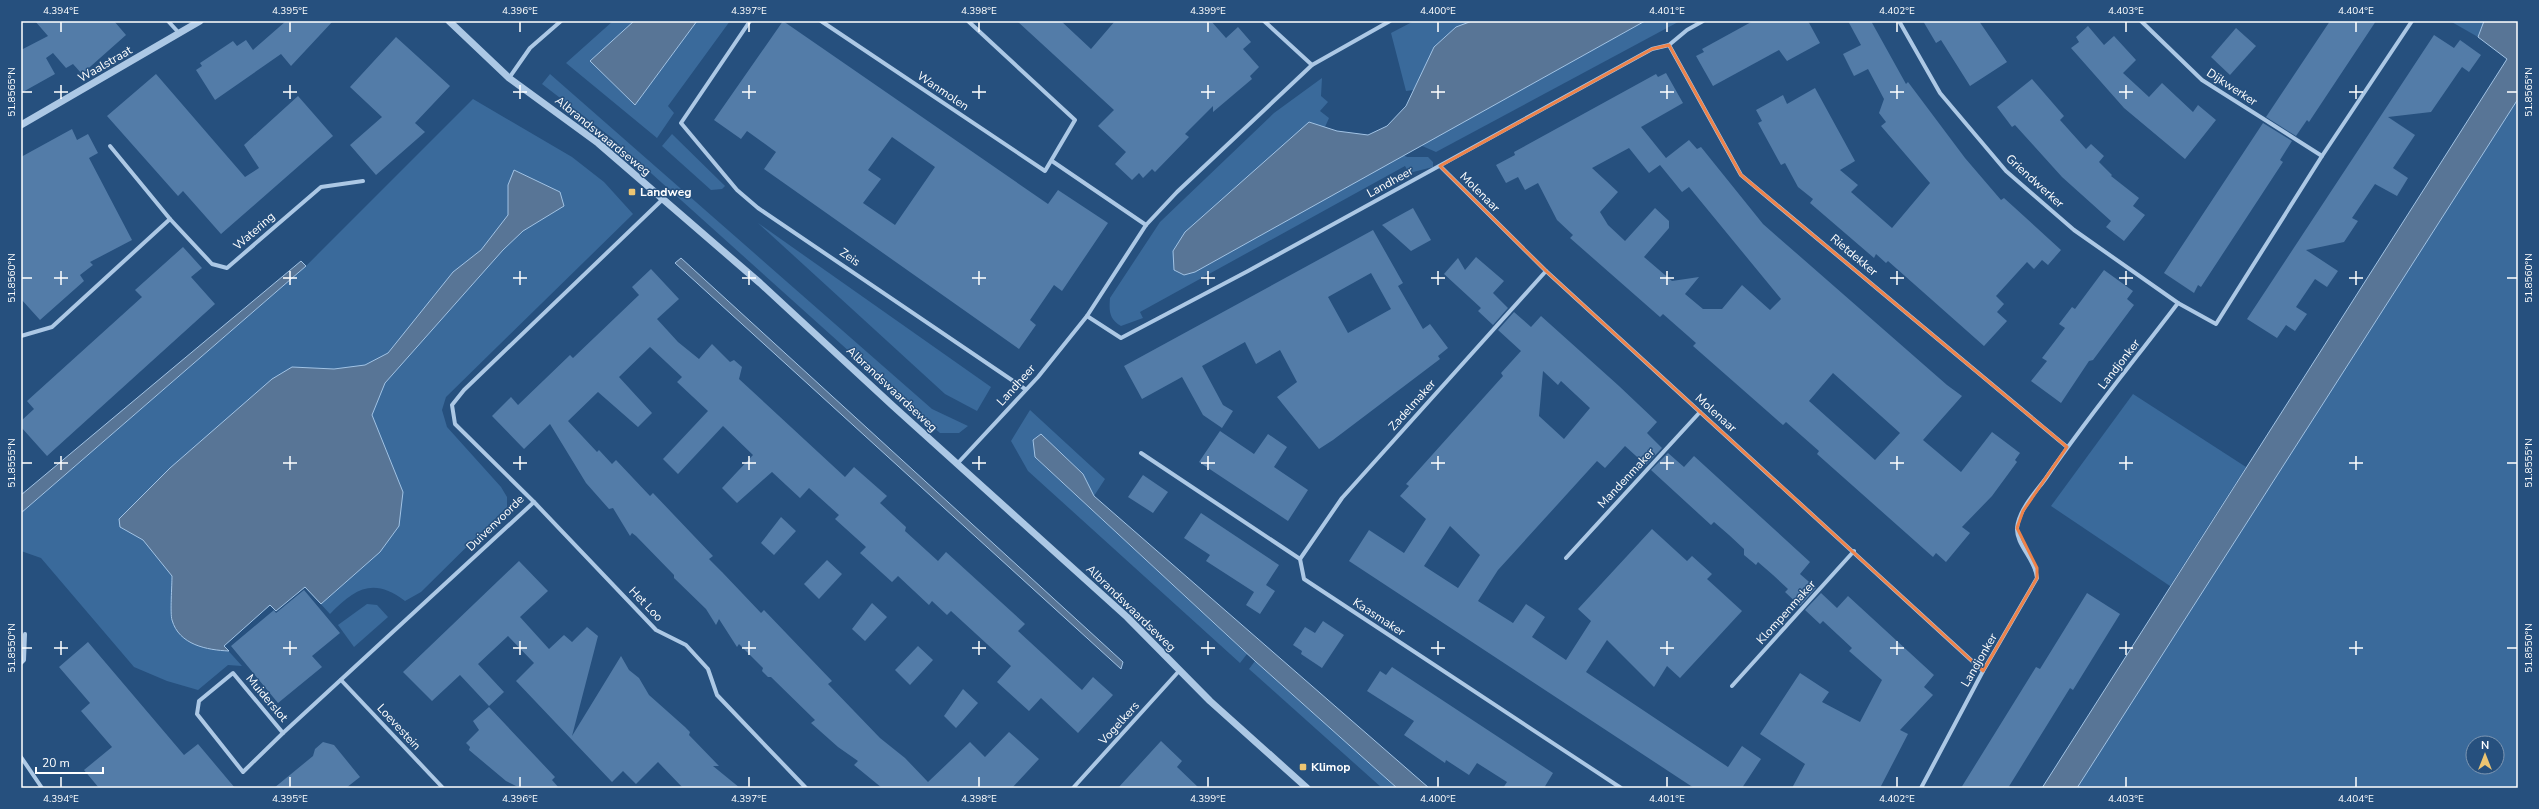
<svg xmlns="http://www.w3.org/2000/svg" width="2539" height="809" viewBox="0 0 2539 809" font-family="'Nunito Sans',sans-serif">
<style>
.green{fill:#3a6a9b;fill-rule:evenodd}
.water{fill:#587596;stroke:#a1c3e5}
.building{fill:#537ca8;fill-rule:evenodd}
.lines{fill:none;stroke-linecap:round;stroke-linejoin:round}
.minor{stroke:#acc8e5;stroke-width:4}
.tertiary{stroke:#acc8e5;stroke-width:7}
.marked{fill:none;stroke:#ee8249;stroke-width:3;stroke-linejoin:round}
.ticks{fill:none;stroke:#fff;stroke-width:1.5}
.poi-dot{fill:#edc572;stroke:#26507e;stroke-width:1.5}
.labels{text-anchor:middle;stroke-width:3;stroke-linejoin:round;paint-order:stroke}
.street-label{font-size:12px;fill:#fff;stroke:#26507e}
.poi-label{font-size:12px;font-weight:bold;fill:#fff;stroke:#26507e;text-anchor:start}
.neatline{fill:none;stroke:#fff;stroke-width:1.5}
.ticks-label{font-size:10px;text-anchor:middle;fill:#fff}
</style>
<rect width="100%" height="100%" fill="#26507e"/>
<!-- green -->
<g class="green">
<polygon points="613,21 634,21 590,61 635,105 697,21 730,21 668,106 674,113 657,138 566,63"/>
<path d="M1414,21H1472C1434,36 1431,56 1414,90L1406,91L1391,33Z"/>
<polygon points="1645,21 1680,21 1436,152 1420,145"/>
<polygon points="2450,21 2484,21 2478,37"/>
<polygon points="550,74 932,409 968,426 959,433 940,433 612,138 542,84"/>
<path d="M1322,78L1321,96L1328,102L1320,111L1329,118L1325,127L1309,122L1184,275L1195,272L1403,155L1407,157H1428L1433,162V167L1409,173L1405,166L1140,312L1143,318L1121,326C1109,319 1109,311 1110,298L1160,222L1274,113Z"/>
<path d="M473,99L572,157L604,182L633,214L446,397L442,410L447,427L501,487L507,497V507L421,592L405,601C374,577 355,588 330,614L305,587L276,611L270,605L224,646L242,666L228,665L198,690L167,681L134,667L41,558L21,551V513L306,266Z"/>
<path d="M2518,99V788H2077ZM2473,743H2497V767H2473Z"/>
<polygon points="672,134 725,186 722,189 711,190 662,146"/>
<polygon points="758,223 991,387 977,411 945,394"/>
<polygon points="2133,394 2246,467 2170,586 2051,506"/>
<polygon points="1030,410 1105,479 1094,496 1083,474 1041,434 1033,440 1035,457 1247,654 1240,663 1028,471 1011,441"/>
<polygon points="367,604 377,605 388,617 354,647 338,625"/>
<polygon points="1255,661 1397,788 1382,788 1249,669"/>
</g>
<!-- water -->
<g class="water">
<polygon points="634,21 697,21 635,105 590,61"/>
<polygon points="1472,21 1645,21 1195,272 1184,275 1174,270 1173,251 1185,232 1309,122 1337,131 1368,135 1387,126 1406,106 1434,47 1456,27"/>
<polygon points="2484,21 2518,21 2518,99 2077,788 2042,788 2507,59 2478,37"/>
<path d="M514,170L560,192L564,206L523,231L503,250L385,383L372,415L403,492L399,526L380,552L321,604L305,587L276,611L270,605L224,646L229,651C207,650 179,645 172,620C170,614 172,585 172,576L143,540L120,527L119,519L170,468L272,379L292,367L334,369L365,365L388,353L453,272L481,250L508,215V185Z"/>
<polygon points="681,258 1123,662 1121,669 675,263"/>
<polygon points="301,261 306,266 21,513 21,495"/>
<polygon points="1041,434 1083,474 1094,496 1429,788 1397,788 1255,661 1035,457 1033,440"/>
</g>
<!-- building -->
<g class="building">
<polygon points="35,21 114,21 126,35 82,74 73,64 66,68 53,53 46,58 55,74 21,93 21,50 48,36"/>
<polygon points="286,21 333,21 291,66 281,54 215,100 196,70 202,66 200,63 233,41 237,46 246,40 253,50"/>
<path d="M783,21L1048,204L1058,190L1108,223L1062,291L1054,285L1030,320L1036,325L1019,349L764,169L776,152L747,131L741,139L714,120ZM892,137L935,167L895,225L863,203L881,179L868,170Z"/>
<polygon points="1017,21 1061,21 1091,49 1115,21 1211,21 1226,38 1238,27 1251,42 1243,49 1259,67 1250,76 1252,79 1213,112 1213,106 1185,134 1189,137 1155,172 1152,169 1143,178 1139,173 1132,180 1115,164 1126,152 1098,126 1114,110"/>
<polygon points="1753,21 1808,21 1820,43 1787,61 1779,50 1713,86 1696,56 1704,52 1702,49"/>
<polygon points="1848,21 1871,21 1906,84 1908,82 1965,158 2001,200 2004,198 2061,250 2048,265 2042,260 2034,269 2027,262 1996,296 2004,304 1997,312 2007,321 1984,346 1888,261 1886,263 1876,254 1874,258 1810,203 1813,199 1798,187 1785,163 1781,165 1758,123 1762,121 1756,110 1783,95 1787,104 1815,88 1855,161 1840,170 1858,185 1851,192 1892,228 1930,183 1881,126 1886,122 1879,113 1884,99 1868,69 1854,76 1843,54 1861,45"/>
<polygon points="1923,21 1979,21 2007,62 1970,86 1941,40 1936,43"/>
<polygon points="2330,21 2376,21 2309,122 2307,120 2296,136 2266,117"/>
<polygon points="2088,26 2104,45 2114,36 2136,60 2123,73 2149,97 2162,83 2193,112 2198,105 2216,120 2185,159 2124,108 2071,48 2079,42 2076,37"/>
<polygon points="2236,28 2256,46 2230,75 2211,57"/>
<polygon points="2434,35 2454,48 2460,40 2481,55 2469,72 2462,67 2431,112 2388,117 2415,135 2393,168 2408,178 2397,196 2375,184 2352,218 2358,221 2344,242 2306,250 2338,271 2327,287 2315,279 2296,307 2307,314 2295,331 2286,325 2277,338 2247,319"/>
<polygon points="396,37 450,86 415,123 425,132 376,175 350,145 382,117 350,87"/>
<path d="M1666,73L1683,103L1641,127L1666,158L1689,140L1697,149L1701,147L1763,224L1947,385L1962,396L1923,440L1961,472L1992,432L2020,453L2015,460L2017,462L1992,496L1962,527L1970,533L1946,562L1936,553L1933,557L1924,549L1817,454L1819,451L1786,422L1783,425L1767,411L1693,346L1696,343L1663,314L1660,317L1570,238L1573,235L1557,220L1538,183L1525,190L1518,177L1506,183L1496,165L1515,155L1514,152L1656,74L1658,77ZM1629,148L1649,173L1660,165L1682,192L1689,187L1781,299L1770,310L1742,285L1722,309H1703L1685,294L1699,277L1672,281L1644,257L1669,228V221L1655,208L1625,241L1608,225L1600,212L1618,192L1592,168ZM1833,373L1900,433L1875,460L1809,401Z"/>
<polygon points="156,74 245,177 259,168 244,145 298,96 333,136 221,234 183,191 178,196 107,116"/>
<polygon points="2032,79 2064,116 2060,120 2086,149 2091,144 2104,156 2099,162 2112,175 2111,176 2139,198 2133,206 2145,215 2124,241 2106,227 2111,221 2062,177 2015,125 2012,127 1997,107"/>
<polygon points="2263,123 2292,141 2280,160 2283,162 2201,287 2198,285 2194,293 2164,273"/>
<polygon points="72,129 77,140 88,134 98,153 89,158 132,240 90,262 93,265 80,275 84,281 40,320 21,299 21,157"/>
<polygon points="1413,208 1431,240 1411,251 1382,225"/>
<path d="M1373,230L1403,283L1398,286L1423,329L1430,324L1448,348L1438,356L1440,359L1333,440L1319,449L1277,397L1297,382L1280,350L1256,364L1245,342L1202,366L1223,405L1233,411L1222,428L1203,415L1182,377L1142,399L1124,366ZM1371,273L1391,309L1348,333L1328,297Z"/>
<polygon points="183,247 202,268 191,277 215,304 47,456 21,427 21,421 34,409 27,401 142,297 135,290"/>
<polygon points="1476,257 1504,281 1493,293 1508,308 1493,325 1478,311 1481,308 1444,274 1458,258 1465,270"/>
<polygon points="651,269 679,299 657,319 678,342 699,359 712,344 730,362 734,360 742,367 739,379 845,477 854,467 887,496 880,503 906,527 905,531 938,561 946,552 1025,624 1018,631 1082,690 1093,677 1113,695 1078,733 1041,698 1029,711 997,682 1011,666 951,611 947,615 932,601 929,605 898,576 892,582 860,553 866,547 835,519 839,515 809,488 800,498 772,472 737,503 722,488 753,455 723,426 678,474 663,459 708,411 677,382 682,377 650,347 619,377 652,413 638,427 598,392 568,421 597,452 599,450 612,464 616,460 650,496 653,493 713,556 709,559 722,572 761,613 764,610 832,681 828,684 880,738 905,758 928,782 970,742 985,757 1009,732 1039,759 1012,788 882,788 854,765 858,761 838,747 811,723 815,720 771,677 768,677 762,671 763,668 739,644 737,647 719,619 716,625 706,609 674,578 674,575 636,536 632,533 630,536 613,508 609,509 586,483 550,424 524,449 492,416 511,397 518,405 570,355 573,358 639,295 632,287"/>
<polygon points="2104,270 2133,291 2127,299 2134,305 2093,360 2089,361 2061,403 2031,381 2047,361 2042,358 2065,328 2059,324 2072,307 2075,309"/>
<path d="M1514,312L1531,327L1541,316L1619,386L1657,422L1647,433L1662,448L1646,465L1625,446L1605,468L1597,461L1498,570L1478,601L1513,623L1526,604L1535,610L1545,617L1532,637L1566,660L1591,621L1578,609L1652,529L1687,561L1692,556L1712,574L1707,579L1742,611L1680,678L1667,666L1654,687L1607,640L1586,672L1728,767L1742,746L1761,759L1742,788H1694L1349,561L1369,530L1404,553L1426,519L1400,496L1409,486L1406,484L1503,376L1501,373L1521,351L1498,330ZM1543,371L1558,385L1561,381L1590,408L1564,439L1539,416ZM1450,526L1480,555L1458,588L1424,566Z"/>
<polygon points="1220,431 1254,454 1268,434 1287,447 1274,467 1308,490 1288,521 1199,462"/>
<polygon points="1668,453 1684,467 1694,456 1810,562 1800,574 1816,588 1800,606 1785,592 1788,589 1773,575 1758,562 1756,565 1744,555 1744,549 1729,535 1714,522 1711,525 1651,470"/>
<polygon points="1143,475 1168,492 1153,513 1128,497"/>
<polygon points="1201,513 1279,565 1266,585 1275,591 1260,614 1246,605 1254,592 1206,561 1210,555 1184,538"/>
<polygon points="781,517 796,531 774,555 761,543"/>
<polygon points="827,560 842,574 819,599 804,584"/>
<polygon points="519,561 548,591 520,617 549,649 564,635 572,642 587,627 598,636 572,736 621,656 629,670 639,678 649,695 685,727 690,732 689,735 719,766 713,766 740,788 683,788 658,762 636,784 623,771 612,782 516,681 534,663 508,636 478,664 504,692 489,706 460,675 432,701 403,672"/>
<polygon points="304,590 340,633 312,656 322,667 278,703 231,646 274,610 276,613"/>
<polygon points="1821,593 1837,608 1848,596 1934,675 1924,687 1933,695 1900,730 1908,734 1880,788 1792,788 1805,764 1760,734 1800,673 1829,692 1822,702 1860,722 1882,680 1849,651 1852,648 1823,621 1820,624 1805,610"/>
<polygon points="2087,593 2120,614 2073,690 2070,688 2008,788 1961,788 2036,667 2040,669"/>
<polygon points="872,603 887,617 865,641 852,629"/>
<polygon points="1323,621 1344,635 1322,668 1301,654 1302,651 1293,645 1305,627 1315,633"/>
<polygon points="88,642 184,755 198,744 235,788 99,788 84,770 112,747 81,711 90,703 59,667"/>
<polygon points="918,646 933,660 910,685 895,670"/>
<polygon points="1392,667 1553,773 1544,788 1503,788 1507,782 1477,763 1469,775 1446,760 1445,763 1404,735 1414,721 1367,691 1380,671 1386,675"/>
<polygon points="963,689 978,703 956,728 944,716"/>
<polygon points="489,707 555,777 552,780 559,788 520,788 506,781 469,750 470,747 466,743 479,730 473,721"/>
<polygon points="1161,741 1182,761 1177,767 1199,788 1118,788"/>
<polygon points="323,742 334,745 360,777 346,788 274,788 313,756 315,749"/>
</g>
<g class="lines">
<!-- minor -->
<g class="minor">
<polyline points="168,21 179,33"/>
<polyline points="750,21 681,123 737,190 758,208 1025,389"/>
<polyline points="821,21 1045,171 1075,120 968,21"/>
<polyline points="1264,21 1312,65"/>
<polyline points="1899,21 1940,93 2006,171 2074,230 2178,303"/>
<polyline points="2141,21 2202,80 2322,156"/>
<polyline points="1669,45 1741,175 2067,447"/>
<polyline points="509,78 530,48 561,21"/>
<polyline points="110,146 170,219"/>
<polyline points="1052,161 1146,225"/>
<polyline points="1440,166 1546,271 1983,671"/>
<polyline points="1087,316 1121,338 1248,271 1652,49 1669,45 1687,30 1703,21"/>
<polyline points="21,336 52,327 170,219 212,264 227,268 321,187 363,181"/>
<polyline points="1141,453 1300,559 1304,579 1621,788"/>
<polyline points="957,464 1038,377 1087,316 1146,225 1177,192 1312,65 1390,21"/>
<polyline points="534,502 656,630 686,645 708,669 717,695 806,788"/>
<polyline points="1566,558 1700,412"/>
<polyline points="1300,559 1342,498 1546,271"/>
<polyline points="21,663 24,660 25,634"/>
<polygon points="233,673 283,733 243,772 197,714 199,701"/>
<polyline points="341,680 443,788"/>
<polyline points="1732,686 1854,551"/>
<polyline points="283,733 534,502 455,424 452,405 464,390 663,199"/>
<polyline points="21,757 42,788"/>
<polyline points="1073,788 1179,671"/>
<path d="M1921,788L1983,671L2037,578C2036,560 2016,545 2017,528C2019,509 2036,492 2046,478C2087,418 2134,361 2178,303L2216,324L2322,156L2412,21"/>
</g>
<!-- tertiary -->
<g class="tertiary">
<polyline points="449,21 509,78 598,143 760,283 893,406 1127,617 1210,701 1307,788"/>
<polyline points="21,125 200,21"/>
</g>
</g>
<!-- marked area -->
<path class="marked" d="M1669,45L1741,175L2067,447L2023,511L2017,528L2037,568V578L1983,671L1546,271L1440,166L1652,49Z"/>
<!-- ticks -->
<path class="ticks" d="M61,22V32M290,22V32M520,22V32M749,22V32M979,22V32M1208,22V32M1438,22V32M1667,22V32M1897,22V32M2126,22V32M2356,22V32M61,85V99M290,85V99M520,85V99M749,85V99M979,85V99M1208,85V99M1438,85V99M1667,85V99M1897,85V99M2126,85V99M2356,85V99M22,92H32M54,92H68M283,92H297M513,92H527M742,92H756M972,92H986M1201,92H1215M1431,92H1445M1660,92H1674M1890,92H1904M2119,92H2133M2349,92H2363M2507,92H2517M61,271V285M290,271V285M520,271V285M749,271V285M979,271V285M1208,271V285M1438,271V285M1667,271V285M1897,271V285M2126,271V285M2356,271V285M22,278H32M54,278H68M283,278H297M513,278H527M742,278H756M972,278H986M1201,278H1215M1431,278H1445M1660,278H1674M1890,278H1904M2119,278H2133M2349,278H2363M2507,278H2517M61,456V470M290,456V470M520,456V470M749,456V470M979,456V470M1208,456V470M1438,456V470M1667,456V470M1897,456V470M2126,456V470M2356,456V470M22,463H32M54,463H68M283,463H297M513,463H527M742,463H756M972,463H986M1201,463H1215M1431,463H1445M1660,463H1674M1890,463H1904M2119,463H2133M2349,463H2363M2507,463H2517M61,641V655M290,641V655M520,641V655M749,641V655M979,641V655M1208,641V655M1438,641V655M1667,641V655M1897,641V655M2126,641V655M2356,641V655M22,648H32M54,648H68M283,648H297M513,648H527M742,648H756M972,648H986M1201,648H1215M1431,648H1445M1660,648H1674M1890,648H1904M2119,648H2133M2349,648H2363M2507,648H2517M61,777V787M290,777V787M520,777V787M749,777V787M979,777V787M1208,777V787M1438,777V787M1667,777V787M1897,777V787M2126,777V787M2356,777V787"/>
<!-- markers -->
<g class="poi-dot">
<rect x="628" y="188" width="8" height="8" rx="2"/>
<rect x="1299" y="763" width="8" height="8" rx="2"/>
</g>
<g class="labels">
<!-- street labels -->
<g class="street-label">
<text transform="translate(105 64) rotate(-30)" y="4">Waalstraat</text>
<text transform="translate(2232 87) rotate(33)" y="4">Dijkwerker</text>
<text transform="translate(943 91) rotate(34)" y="4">Wanmolen</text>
<text transform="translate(603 136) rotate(39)" y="4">Albrandswaardseweg</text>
<text transform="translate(2035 181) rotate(42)" y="4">Griendwerker</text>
<text transform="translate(1390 182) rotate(-29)" y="4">Landheer</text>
<text transform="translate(1480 192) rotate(45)" y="4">Molenaar</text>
<text transform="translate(254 231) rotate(-41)" y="4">Watering</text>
<text transform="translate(1854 255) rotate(40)" y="4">Rietdekker</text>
<text transform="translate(850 257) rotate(34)" y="4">Zeis</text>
<text transform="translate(2119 364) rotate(-52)" y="4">Landjonker</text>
<text transform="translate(1016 385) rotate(-48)" y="4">Landheer</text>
<text transform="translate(892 389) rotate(43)" y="4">Albrandswaardseweg</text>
<text transform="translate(1412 405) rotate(-48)" y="4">Zadelmaker</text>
<text transform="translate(1716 413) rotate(42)" y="4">Molenaar</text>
<text transform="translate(1626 478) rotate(-47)" y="4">Mandenmaker</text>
<text transform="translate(495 523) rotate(-44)" y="4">Duivenvoorde</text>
<text transform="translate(646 604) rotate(46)" y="4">Het Loo</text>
<text transform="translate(1131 608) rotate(44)" y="4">Albrandswaardseweg</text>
<text transform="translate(1786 612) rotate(-48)" y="4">Klompenmaker</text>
<text transform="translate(1379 617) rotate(33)" y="4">Kaasmaker</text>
<text transform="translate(1979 660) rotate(-60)" y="4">Landjonker</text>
<text transform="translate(267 698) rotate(50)" y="4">Muiderslot</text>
<text transform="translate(1119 723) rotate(-48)" y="4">Vogelkers</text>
<text transform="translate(399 727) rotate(47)" y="4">Loevestein</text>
</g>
<!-- poi labels -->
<g class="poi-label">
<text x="640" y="196">Landweg</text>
<text x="1311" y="771">Klimop</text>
</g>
</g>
<!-- border -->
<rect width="2539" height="809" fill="none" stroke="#26507e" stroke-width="44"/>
<!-- north arrow -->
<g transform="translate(2485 755)"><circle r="19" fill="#26507e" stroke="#7d96b2"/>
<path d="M0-3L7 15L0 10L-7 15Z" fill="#edc572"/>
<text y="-6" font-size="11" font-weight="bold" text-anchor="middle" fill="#ffffff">N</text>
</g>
<!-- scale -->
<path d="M36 767v6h67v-6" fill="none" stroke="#ffffff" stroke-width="2"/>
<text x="42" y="767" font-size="12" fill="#ffffff" stroke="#26507e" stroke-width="3" paint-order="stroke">20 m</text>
<rect x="22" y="22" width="2495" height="765" class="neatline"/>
<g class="ticks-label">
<text x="61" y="14">4.394°E</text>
<text x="290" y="14">4.395°E</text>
<text x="520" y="14">4.396°E</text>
<text x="749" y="14">4.397°E</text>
<text x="979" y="14">4.398°E</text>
<text x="1208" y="14">4.399°E</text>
<text x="1438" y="14">4.400°E</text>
<text x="1667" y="14">4.401°E</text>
<text x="1897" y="14">4.402°E</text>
<text x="2126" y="14">4.403°E</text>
<text x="2356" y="14">4.404°E</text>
<text transform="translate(11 92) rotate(-90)" y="4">51.8565°N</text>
<text transform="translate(2528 92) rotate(-90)" y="4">51.8565°N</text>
<text transform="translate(11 278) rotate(-90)" y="4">51.8560°N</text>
<text transform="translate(2528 278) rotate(-90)" y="4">51.8560°N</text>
<text transform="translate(11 463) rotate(-90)" y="4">51.8555°N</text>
<text transform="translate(2528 463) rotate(-90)" y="4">51.8555°N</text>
<text transform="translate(11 648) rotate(-90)" y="4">51.8550°N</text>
<text transform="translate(2528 648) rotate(-90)" y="4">51.8550°N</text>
<text x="61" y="802">4.394°E</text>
<text x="290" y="802">4.395°E</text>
<text x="520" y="802">4.396°E</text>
<text x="749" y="802">4.397°E</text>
<text x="979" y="802">4.398°E</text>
<text x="1208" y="802">4.399°E</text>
<text x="1438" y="802">4.400°E</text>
<text x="1667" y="802">4.401°E</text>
<text x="1897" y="802">4.402°E</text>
<text x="2126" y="802">4.403°E</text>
<text x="2356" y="802">4.404°E</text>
</g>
</svg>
